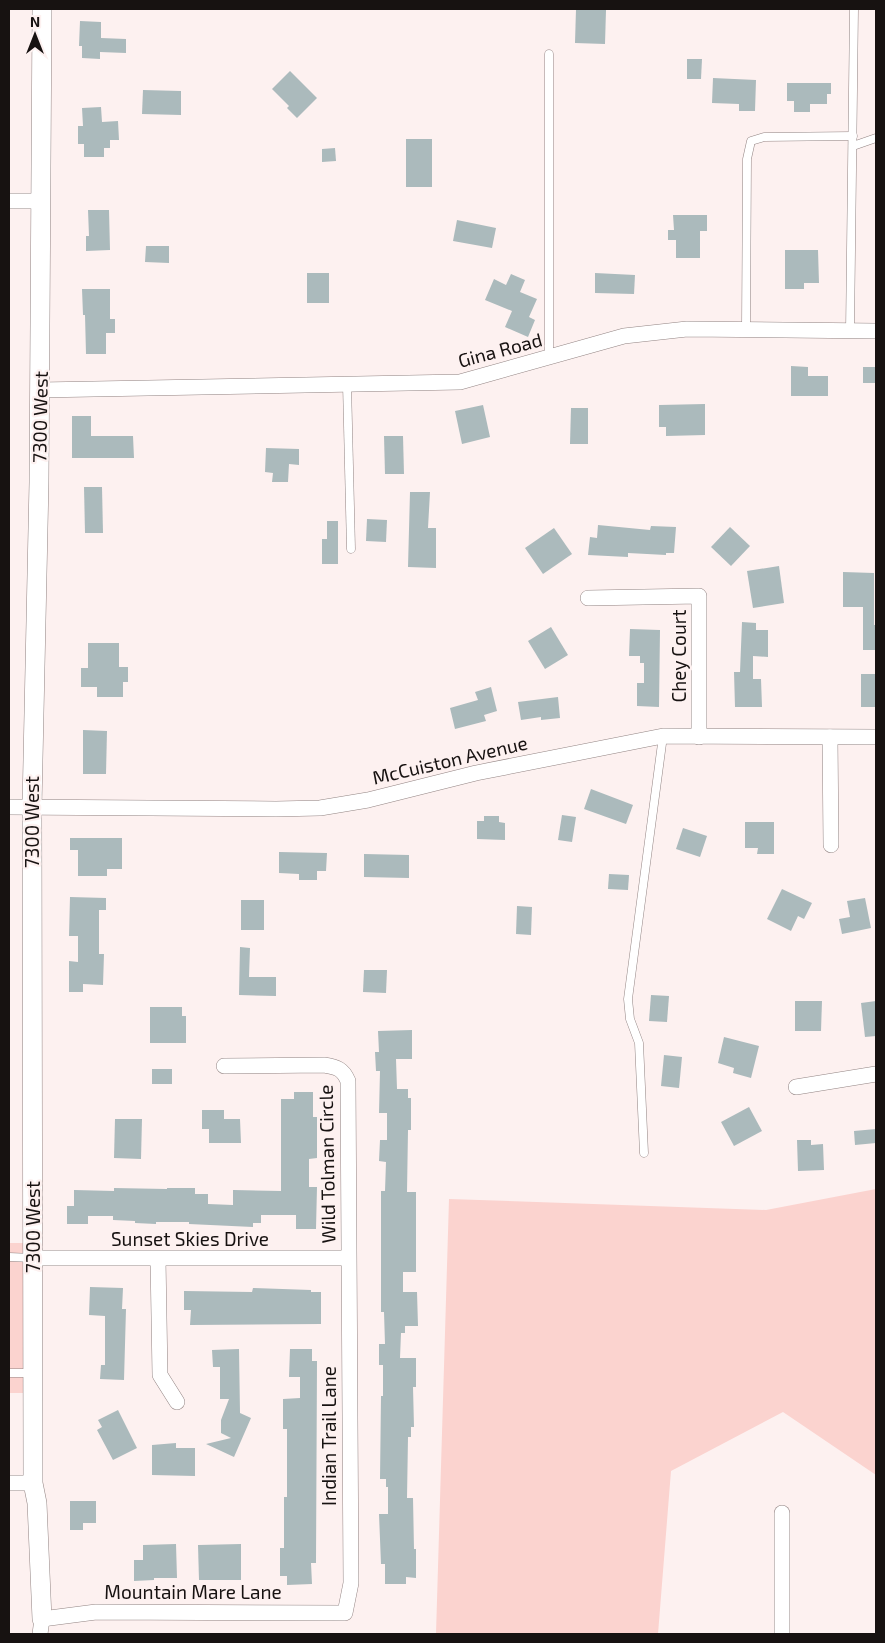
<svg xmlns="http://www.w3.org/2000/svg" width="885" height="1643" viewBox="0 0 885 1643" font-family="'Exo 2',sans-serif">
<style>
.green{fill:#fbd3cf}
.building{fill:#abbabc}
.lines{fill:none;stroke-linecap:round;stroke-linejoin:round}
.service-casing{stroke:#928483;stroke-width:9}
.minor-casing{stroke:#928483;stroke-width:16}
.tertiary-casing{stroke:#928483;stroke-width:20}
.service{stroke:#fff;stroke-width:8}
.minor{stroke:#fff;stroke-width:15}
.tertiary{stroke:#fff;stroke-width:19}
.labels{text-anchor:middle;stroke-width:4.5;stroke-linejoin:round;paint-order:stroke}
.street-label{font-size:19px;fill:#171211;stroke:#fdf1f0}
</style>
<rect width="100%" height="100%" fill="#fdf1f0"/>
<!-- green -->
<g class="green">
<polygon points="876,1189 876,1475 783,1412 671,1471 658,1634 436,1634 449,1199 766,1210"/>
<rect x="9" y="1243" width="14" height="150"/>
</g>
<!-- building -->
<g class="building">
<polygon points="576,9 606,10 605,44 575,43"/>
<polygon points="80,21 101,22 101,38 126,39 126,53 100,52 100,59 82,58 82,46 79,46"/>
<polygon points="687,59 702,59 701,79 687,79"/>
<polygon points="290,71 317,98 297,118 287,108 289,106 272,89"/>
<polygon points="713,78 756,80 755,111 739,111 739,104 712,103"/>
<polygon points="787,83 831,83 831,94 827,94 827,104 810,104 810,112 794,112 794,101 787,101"/>
<polygon points="143,90 181,91 181,115 142,114"/>
<polygon points="101,107 102,122 118,121 119,140 110,140 110,148 104,148 104,157 84,157 84,144 78,144 78,126 83,126 82,108"/>
<rect x="406" y="139" width="26" height="48"/>
<polygon points="335,148 336,161 322,162 322,149"/>
<polygon points="88,210 109,210 110,250 86,251 86,236 89,236"/>
<polygon points="673,215 707,215 707,231 700,231 700,258 676,258 676,240 668,240 668,230 674,230"/>
<polygon points="457,220 496,228 492,248 453,241"/>
<polygon points="146,246 169,246 169,263 145,262"/>
<polygon points="785,250 818,250 819,283 804,283 804,289 785,289"/>
<rect x="307" y="273" width="22" height="30"/>
<polygon points="595,273 635,275 634,294 595,293"/>
<polygon points="511,274 525,280 520,292 537,299 529,317 535,320 528,337 505,327 512,311 485,300 494,279 506,285"/>
<polygon points="82,289 110,289 110,319 115,319 115,333 106,333 106,354 86,354 85,315 83,315"/>
<polygon points="791,366 808,367 808,376 828,376 828,396 791,396"/>
<rect x="863" y="367" width="13" height="16"/>
<polygon points="705,404 705,435 666,436 666,427 659,427 659,405"/>
<polygon points="483,405 490,437 462,444 455,411"/>
<polygon points="571,408 588,408 588,444 570,444"/>
<polygon points="72,416 91,416 91,436 133,436 134,458 72,458"/>
<polygon points="384,436 403,436 404,474 385,474"/>
<polygon points="266,448 299,449 299,465 289,464 288,482 272,482 273,473 265,472"/>
<polygon points="84,487 102,487 103,533 85,533"/>
<polygon points="410,492 430,492 428,528 436,528 436,568 408,567"/>
<polygon points="367,519 387,520 386,542 366,541"/>
<polygon points="327,521 338,521 338,564 322,564 322,539 327,539"/>
<polygon points="598,525 650,530 651,526 676,527 674,553 666,553 666,555 628,553 628,557 588,555 590,537 597,538"/>
<polygon points="730,527 750,546 731,566 711,547"/>
<polygon points="554,528 572,554 543,574 525,548"/>
<polygon points="779,566 784,603 753,608 747,571"/>
<polygon points="843,572 874,573 874,625 876,625 876,650 863,650 863,607 843,607"/>
<polygon points="742,622 756,623 756,630 768,630 768,657 753,656 753,679 761,679 762,707 735,707 734,672 740,672"/>
<polygon points="551,627 568,655 545,669 528,641"/>
<polygon points="630,629 660,630 659,707 637,706 637,683 644,683 644,663 640,663 640,656 629,656"/>
<polygon points="88,643 119,643 119,667 128,667 128,682 123,682 123,697 97,697 97,687 81,687 81,668 88,668"/>
<rect x="861" y="674" width="15" height="33"/>
<polygon points="491,687 497,711 484,715 486,721 455,729 450,708 478,700 475,692"/>
<polygon points="558,697 560,718 541,720 541,717 521,720 518,702"/>
<polygon points="83,730 107,731 106,774 83,774"/>
<polygon points="591,789 633,805 626,824 584,809"/>
<polygon points="562,815 576,817 572,842 558,840"/>
<polygon points="484,816 499,816 499,822 505,823 505,840 477,839 477,821 484,821"/>
<polygon points="745,822 774,822 774,854 757,854 758,848 745,848"/>
<polygon points="683,828 707,836 700,857 676,849"/>
<polygon points="70,838 122,838 122,869 107,869 107,876 78,876 78,850 70,850"/>
<polygon points="279,852 327,853 326,871 317,871 317,880 299,880 299,874 279,873"/>
<polygon points="364,854 409,855 409,878 364,877"/>
<polygon points="609,874 629,875 628,890 608,889"/>
<polygon points="782,889 812,903 804,919 798,916 791,931 767,919"/>
<polygon points="70,897 106,898 106,910 99,910 99,954 104,954 103,985 83,984 83,992 69,992 69,961 78,962 78,936 69,936"/>
<polygon points="865,898 871,928 842,934 839,919 850,917 847,901"/>
<rect x="241" y="900" width="23" height="30"/>
<polygon points="517,906 532,907 531,935 516,934"/>
<polygon points="240,947 250,948 249,977 276,977 276,996 239,995"/>
<polygon points="364,970 387,970 386,993 363,992"/>
<polygon points="651,995 669,996 667,1022 649,1021"/>
<polygon points="795,1001 822,1001 821,1031 795,1031"/>
<polygon points="876,1001 876,1036 865,1037 861,1003"/>
<polygon points="150,1007 182,1007 182,1016 186,1016 186,1043 150,1043"/>
<polygon points="412,1030 412,1059 396,1059 397,1089 408,1089 408,1098 411,1098 411,1130 408,1130 407,1192 416,1192 416,1272 403,1272 403,1292 417,1292 418,1326 405,1326 405,1333 401,1333 400,1358 416,1358 416,1387 413,1387 414,1427 411,1427 411,1437 408,1437 407,1498 413,1498 414,1549 416,1549 416,1578 406,1577 406,1584 385,1584 385,1564 381,1564 379,1514 388,1514 388,1487 386,1487 386,1479 380,1479 381,1396 383,1396 383,1365 379,1365 379,1344 385,1344 384,1312 381,1312 381,1191 385,1191 386,1162 379,1161 380,1140 387,1140 387,1113 379,1113 380,1071 376,1071 375,1052 379,1052 378,1031"/>
<polygon points="724,1037 759,1046 751,1078 733,1073 734,1068 718,1063"/>
<polygon points="664,1055 682,1057 679,1088 661,1086"/>
<rect x="152" y="1069" width="20" height="15"/>
<polygon points="294,1092 313,1092 313,1117 317,1117 317,1158 309,1159 309,1187 317,1187 316,1229 296,1229 296,1215 261,1215 261,1223 253,1223 253,1227 189,1224 189,1222 156,1222 156,1224 135,1223 135,1221 113,1220 113,1216 88,1216 88,1224 67,1224 67,1206 74,1206 74,1190 114,1191 114,1188 167,1189 167,1188 195,1188 195,1194 208,1194 208,1204 233,1205 233,1190 281,1191 281,1099 294,1099"/>
<polygon points="749,1107 762,1131 734,1146 721,1122"/>
<polygon points="202,1110 224,1110 224,1119 240,1119 241,1143 209,1143 209,1129 202,1129"/>
<polygon points="115,1119 142,1119 141,1159 114,1158"/>
<polygon points="876,1129 876,1143 855,1145 854,1131"/>
<polygon points="797,1140 811,1140 811,1145 823,1144 824,1170 798,1171"/>
<polygon points="90,1287 123,1288 122,1309 126,1309 124,1380 100,1379 101,1365 105,1365 105,1316 89,1315"/>
<polygon points="253,1288 311,1290 311,1292 321,1292 321,1324 190,1325 191,1310 184,1310 184,1291 252,1292"/>
<polygon points="239,1349 240,1413 251,1418 234,1457 206,1444 231,1438 221,1433 221,1420 229,1399 220,1399 220,1367 213,1367 212,1350"/>
<polygon points="290,1349 312,1349 312,1361 317,1361 316,1563 311,1563 312,1584 287,1585 287,1576 280,1576 280,1548 284,1548 284,1497 287,1497 287,1429 283,1429 283,1399 300,1398 300,1377 289,1377"/>
<polygon points="118,1410 137,1448 113,1460 97,1430 102,1427 98,1420"/>
<polygon points="176,1443 176,1448 195,1448 195,1476 152,1475 152,1445"/>
<polygon points="70,1501 96,1501 96,1523 83,1523 83,1530 70,1530"/>
<polygon points="176,1544 177,1578 154,1578 154,1580 134,1581 134,1560 143,1560 143,1545"/>
<polygon points="241,1544 241,1580 199,1580 198,1545"/>
</g>
<g class="lines">
<!-- service casing -->
<g class="service-casing">
<g id="service">
<polyline points="549,54 549,357"/>
<polyline points="853,146 876,138"/>
<polyline points="746,330 747,159 751,141 764,137 853,136"/>
<polyline points="850,331 854,9"/>
<polyline points="347,384 351,549"/>
<polyline points="644,1153 639,1043 630,1019 628,999 663,736"/>
<polyline points="9,1257 33,1258"/>
<polyline points="9,1373 32,1373"/>
</g>
</g>
<!-- minor casing -->
<g class="minor-casing">
<g id="minor">
<polyline points="9,201 41,201"/>
<polyline points="40,390 460,382 624,336 687,329 876,331"/>
<polyline points="588,598 699,596 699,737"/>
<polyline points="830,737 831,845"/>
<polyline points="9,807 276,809 320,808 368,800 476,773 663,736 876,737"/>
<polyline points="796,1087 876,1074"/>
<polyline points="33,1258 348,1258"/>
<polyline points="158,1259 160,1375 177,1402"/>
<polyline points="9,1483 33,1483"/>
<polyline points="782,1513 782,1634"/>
<path d="M40,1634L42,1619L96,1612L345,1613L351,1583L348,1081C343,1069 337,1067 324,1065L224,1066"/>
</g>
</g>
<!-- tertiary casing -->
<g class="tertiary-casing">
<polyline id="tertiary" points="42,9 39,482 32,806 33,1483 37,1503 42,1619"/>
</g>
<!-- service -->
<use href="#service" class="service"/>
<!-- minor -->
<use href="#minor" class="minor"/>
<!-- tertiary -->
<use href="#tertiary" class="tertiary"/>
</g>
<g class="labels">
<!-- street labels -->
<g class="street-label">
<text transform="translate(500 350) rotate(-15)" y="7">Gina Road</text>
<text transform="translate(40 417) rotate(-89)" y="7">7300 West</text>
<text transform="translate(679 656) rotate(-90)" y="7">Chey Court</text>
<text transform="translate(450 760) rotate(-13)" y="7">McCuiston Avenue</text>
<text transform="translate(32 822) rotate(-90)" y="7">7300 West</text>
<text transform="translate(327 1164) rotate(-91)" y="7">Wild Tolman Circle</text>
<text transform="translate(33 1227) rotate(-90)" y="7">7300 West</text>
<text x="190" y="1246">Sunset Skies Drive</text>
<text transform="translate(329 1436) rotate(-90)" y="7">Indian Trail Lane</text>
<text x="193" y="1599">Mountain Mare Lane</text>
</g>
</g>
<!-- border -->
<rect width="885" height="1643" fill="none" stroke="#171211" stroke-width="20"/>
<!-- north arrow -->
<g transform="translate(35 35)" stroke="#fdf1f0" stroke-width="4" paint-order="stroke">
<path d="M0-4L9 19L0 12L-9 19Z" fill="#171211"/>
<text y="-8" font-size="14" font-weight="bold" text-anchor="middle" fill="#171211">N</text>
</g>
</svg>
